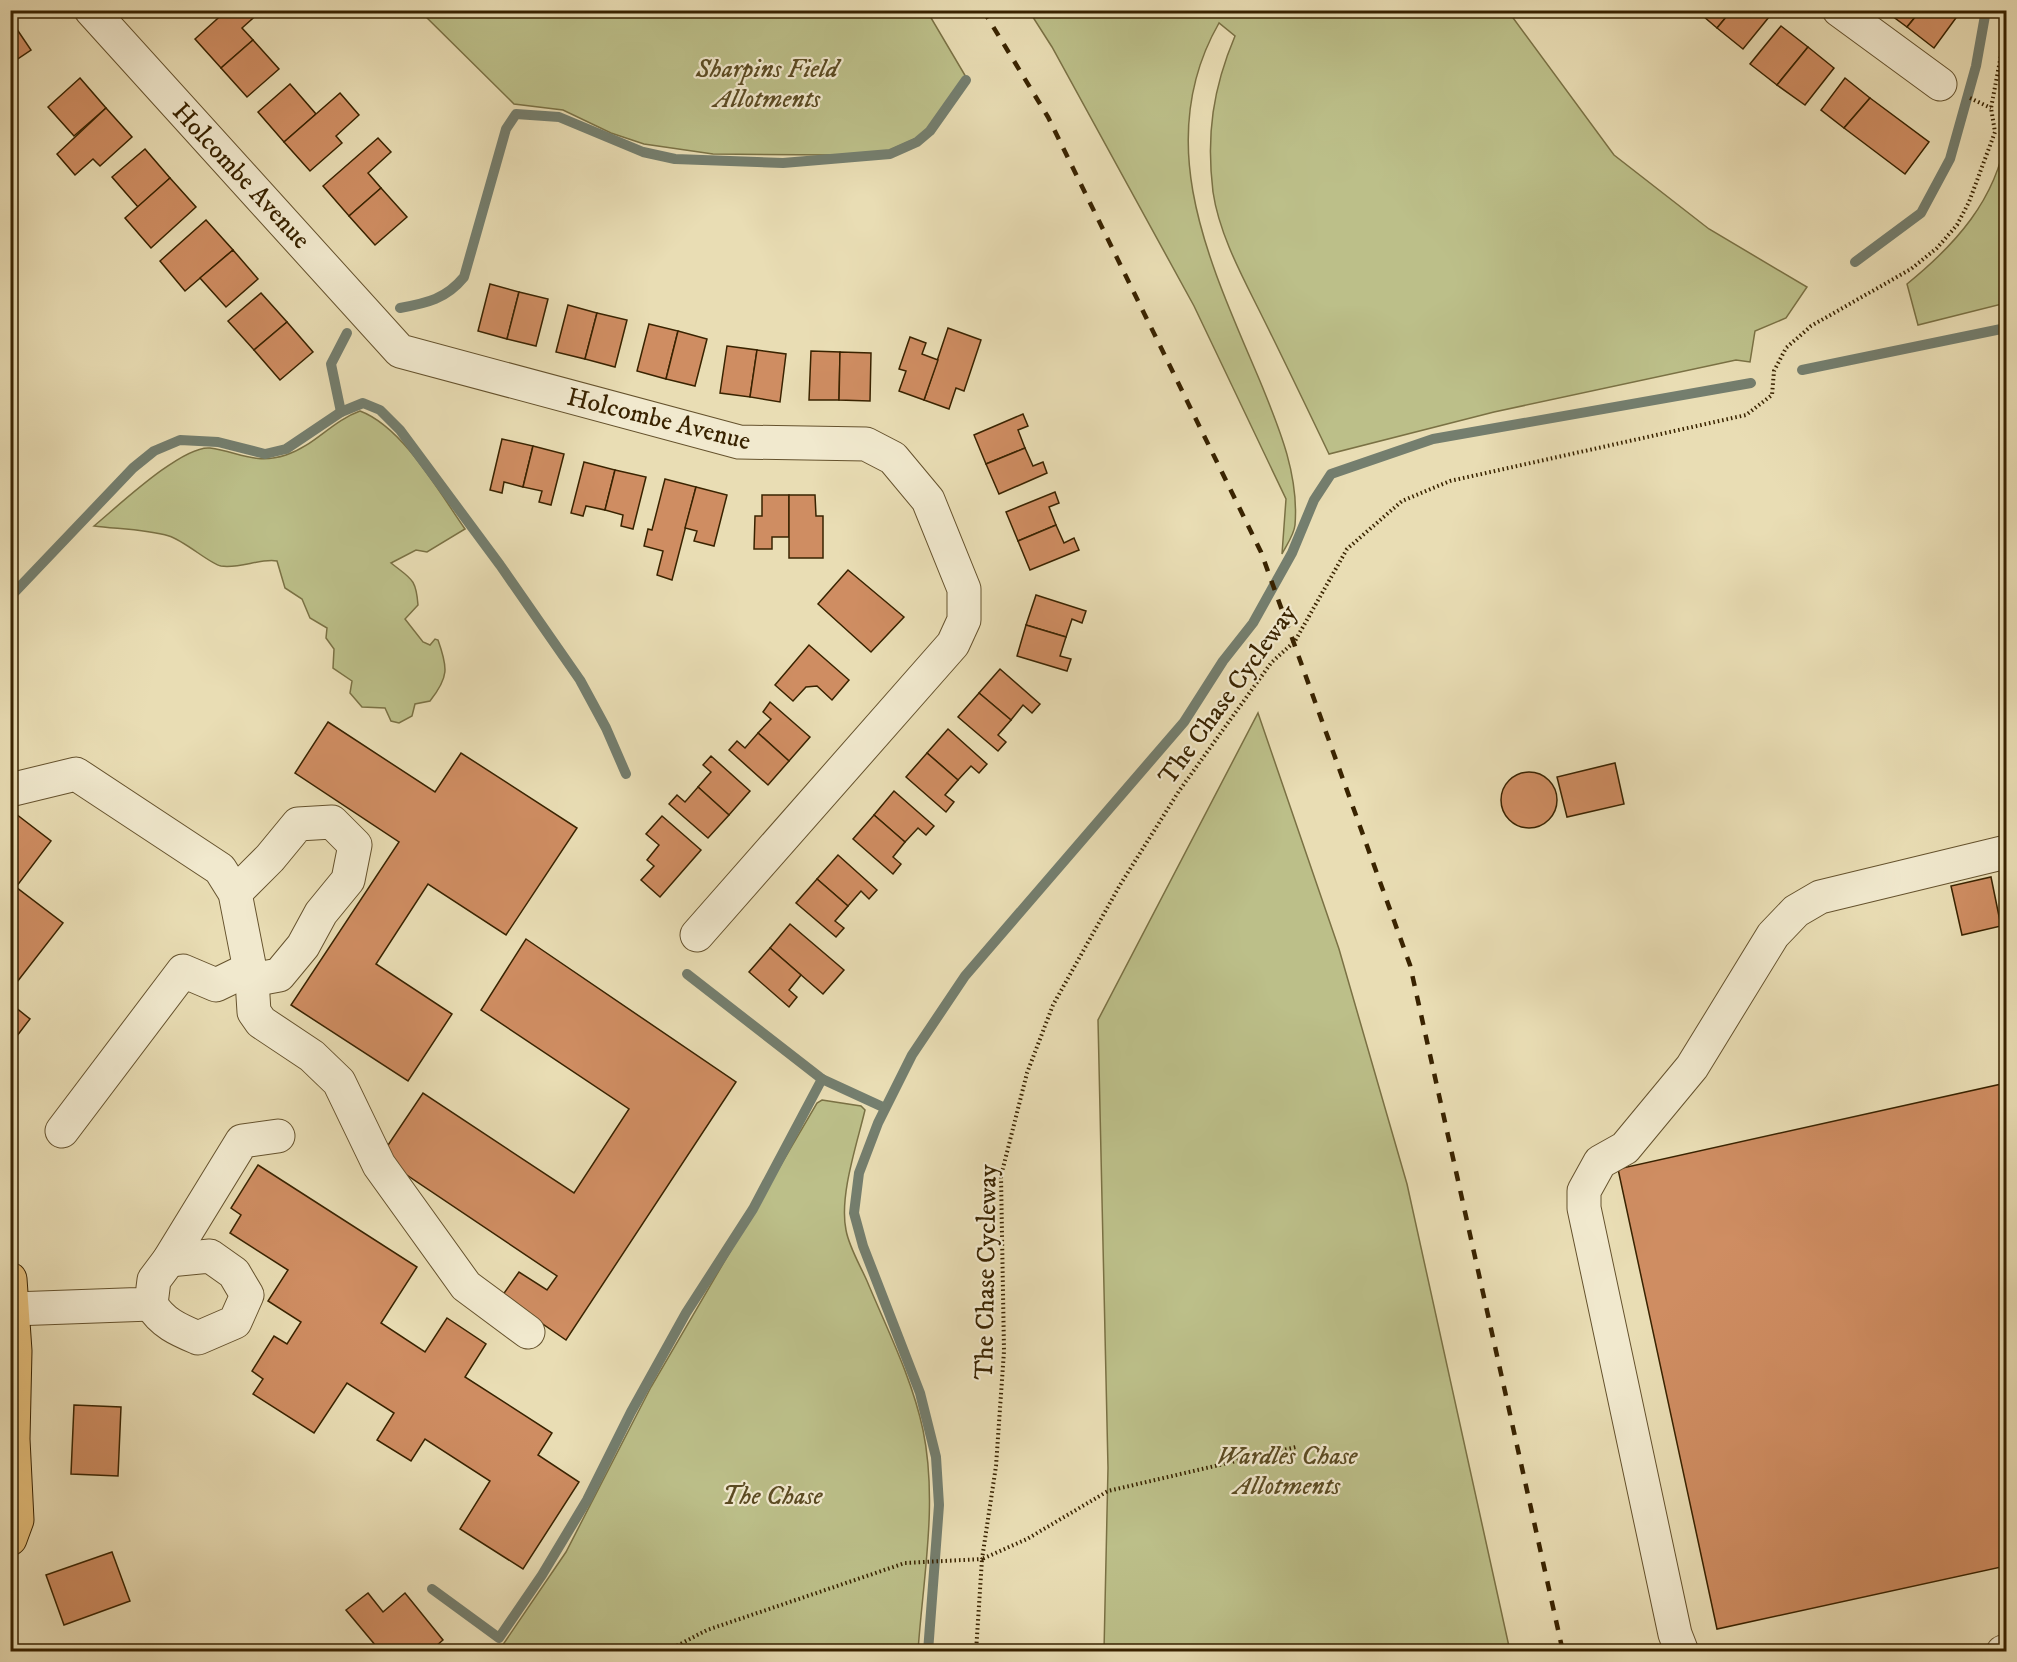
<svg xmlns="http://www.w3.org/2000/svg" width="2017" height="1662" viewBox="0 0 2017 1662" font-family="'IM FELL DW Pica',serif">
<style>
.green{fill:#bcbf89;stroke:#7a7144;stroke-width:1.5}
.lines{fill:none;stroke-linecap:round;stroke-linejoin:round}
.stream{stroke:#747e6e;stroke-width:10}
.building{fill:#cf8d62;stroke:#392300;stroke-width:1.5}
.minor-casing{stroke:#65522d;stroke-width:35}
.major-casing{stroke:#392300;stroke-width:35}
.path{stroke:#392300;stroke-width:4;stroke-dasharray:1.5 3;stroke-linecap:butt}
.minor{stroke:#f1e9ce;stroke-width:33}
.major{stroke:#e4be7a;stroke-width:33}
.rail{stroke:#392300;stroke-width:4.5;stroke-dasharray:10 10;stroke-linecap:butt}
.labels{text-anchor:middle;stroke-width:4.5;stroke-linejoin:round;paint-order:stroke}
.park-label{font-size:26px;font-style:italic;fill:#5a4a22;stroke:#f1e9ce}
.street-label{font-size:26px;fill:#392300;stroke:#f1e9ce}
</style>
<rect width="100%" height="100%" fill="#e9ddb4"/>
<filter id="stains"><feTurbulence type="fractalNoise" baseFrequency=".00333" numOctaves="4"/><feColorMatrix values="0 0 0 0 .2 0 0 0 0 .09 0 0 0 0 .02 0 0 0 .5 -.17"/></filter>
<radialGradient id="worn" r=".72"><stop offset=".6" stop-color="#630" stop-opacity="0"/><stop offset="1" stop-color="#630" stop-opacity=".3"/></radialGradient>
<!-- green -->
<g class="green">
<polygon points="420,11 927,11 966,77 928,128 917,138 888,151 837,155 713,154 644,144 611,133 563,110 514,104"/>
<path d="M1029,11H1508L1614,155L1709,229L1807,287L1786,318L1755,331L1750,362L1736,360L1494,412L1329,454C1306,406 1283,358 1259,310C1241,274 1219,233 1213,192C1206,135 1213,88 1235,36L1219,23C1149,145 1213,269 1262,386C1280,430 1299,476 1295,525C1294,535 1286,546 1282,554L1286,499L1194,306L1052,47Z"/>
<path d="M2006,137V303L1918,325L1907,284C1955,245 1996,200 2006,137Z"/>
<path d="M360,411C403,427 439,492 465,529L427,552L416,550L391,563C411,579 416,578 418,605L405,619L423,642L430,645L435,639L438,640C448,668 449,677 430,701L415,704L412,716L399,723L391,721L385,708L362,707L350,693L352,681L333,668L334,649L326,638L327,628L310,618L302,599L285,588L277,561C260,558 240,569 221,566C210,564 185,541 169,536C146,529 117,529 94,526C116,508 182,445 210,448C239,452 255,465 286,455C314,446 332,421 360,411Z"/>
<polygon points="1258,713 1339,949 1407,1184 1510,1651 1104,1651 1108,1468 1098,1020"/>
<path d="M822,1100L861,1106L865,1110C857,1144 839,1196 846,1230C849,1247 860,1265 867,1281C887,1329 912,1378 923,1430C938,1503 923,1578 918,1651H504L500,1649L566,1552L651,1387L817,1103Z"/>
</g>
<g class="lines">
<!-- stream -->
<g class="stream">
<polyline points="1855,262 1921,213 1950,159 1976,66 1986,10"/>
<path d="M400,308C427,303 446,299 464,277L506,129L516,114L559,117L643,152L675,159L783,163L890,154L917,142L930,131L966,80"/>
<polyline points="1802,370 2006,328"/>
<polyline points="341,412 331,364 347,333"/>
<polyline points="10,597 133,468 154,451 180,440 218,442 265,454 286,449 341,412 363,403 380,410 400,430 500,565 580,680 606,728 626,774"/>
<polyline points="687,974 822,1079 885,1108"/>
<polyline points="432,1589 499,1638 542,1575 587,1500 631,1412 686,1313 753,1209 822,1079"/>
<polyline points="928,1652 939,1505 936,1457 920,1393 863,1246 854,1213 859,1173 878,1123 912,1055 965,976 1184,722 1223,661 1253,623 1292,553 1314,500 1331,474 1433,439 1751,383"/>
</g>
</g>
<!-- building -->
<g class="building">
<polygon points="227,10 260,12 242,28 253,40 221,68 195,39"/>
<polygon points="1696,10 1732,10 1717,28"/>
<polygon points="1732,10 1761,10 1769,17 1743,49 1717,28"/>
<polygon points="1884,10 1921,10 1907,27"/>
<polygon points="1921,10 1960,10 1961,11 1934,48 1907,27"/>
<polygon points="10,19 31,50 10,64"/>
<polygon points="1781,26 1808,47 1777,85 1750,64"/>
<polygon points="253,40 279,69 247,97 221,68"/>
<polygon points="1808,47 1834,68 1805,105 1777,85"/>
<polygon points="80,78 106,108 74,136 48,107"/>
<polygon points="1845,78 1870,98 1844,128 1821,110"/>
<polygon points="290,84 316,114 284,142 258,112"/>
<polygon points="340,93 359,115 336,136 342,143 310,171 284,142"/>
<polygon points="1870,98 1929,142 1905,174 1844,128"/>
<polygon points="106,108 132,137 100,166 93,159 75,175 57,154"/>
<polygon points="378,138 391,152 368,173 381,188 349,216 323,186"/>
<polygon points="145,149 170,178 138,207 112,177"/>
<polygon points="170,178 196,207 151,248 125,218"/>
<polygon points="381,188 407,217 375,245 349,216"/>
<polygon points="206,220 233,250 185,291 160,261"/>
<polygon points="233,250 258,279 226,307 200,278"/>
<polygon points="490,284 519,292 507,339 478,331"/>
<polygon points="519,292 548,299 536,346 507,339"/>
<polygon points="261,293 287,322 254,350 228,321"/>
<polygon points="568,305 597,313 585,359 556,352"/>
<polygon points="597,313 627,320 615,367 585,359"/>
<polygon points="287,322 313,352 280,380 254,350"/>
<polygon points="649,324 678,331 666,379 637,371"/>
<polygon points="948,328 981,340 964,391 956,388 949,409 924,400"/>
<polygon points="678,331 707,339 695,386 666,379"/>
<polygon points="910,337 926,343 922,354 938,360 924,400 899,391 906,371 899,369"/>
<polygon points="727,346 757,350 750,397 720,393"/>
<polygon points="757,350 786,354 780,402 750,397"/>
<polygon points="811,351 840,352 839,400 809,400"/>
<polygon points="840,352 871,353 870,401 839,400"/>
<polygon points="1023,414 1028,426 1018,430 1025,448 986,464 974,435"/>
<polygon points="502,439 533,446 523,487 504,482 502,493 490,490"/>
<polygon points="533,446 564,454 551,505 539,502 542,491 523,487"/>
<polygon points="1025,448 1033,466 1043,462 1047,473 999,494 986,464"/>
<polygon points="584,462 615,470 605,510 586,506 583,516 571,513"/>
<polygon points="615,470 646,477 633,529 621,526 623,515 605,510"/>
<polygon points="665,479 696,487 672,580 657,575 663,551 644,546 648,529 652,530"/>
<polygon points="696,487 727,495 714,546 694,541 697,531 685,528"/>
<polygon points="1055,492 1059,503 1049,507 1056,525 1018,541 1006,512"/>
<polygon points="762,495 789,495 789,537 772,537 772,549 754,549 755,516 762,516"/>
<polygon points="789,495 815,495 816,516 823,516 823,558 789,558"/>
<polygon points="1056,525 1064,543 1074,538 1079,550 1030,570 1018,541"/>
<polygon points="848,570 904,617 871,652 818,604"/>
<polygon points="1036,595 1086,611 1082,623 1072,619 1066,637 1026,625"/>
<polygon points="1026,625 1066,637 1060,656 1071,659 1067,671 1017,656"/>
<polygon points="809,645 849,680 832,700 817,686 806,687 793,701 775,685"/>
<polygon points="1000,669 1040,704 1032,713 1023,705 1011,720 979,693"/>
<polygon points="979,693 1011,720 998,735 1006,742 998,751 958,717"/>
<polygon points="770,702 810,737 789,761 758,733 771,719 763,712"/>
<polygon points="328,722 435,792 461,753 577,828 506,935 428,884 376,964 452,1014 408,1081 291,1005 399,842 295,773"/>
<polygon points="948,729 987,764 979,773 971,766 958,780 927,753"/>
<polygon points="758,733 789,761 768,785 729,750 737,741 745,748"/>
<polygon points="927,753 958,780 945,795 954,802 946,812 906,777"/>
<polygon points="711,756 750,791 729,815 698,787 711,772 703,765"/>
<polygon points="1615,763 1624,804 1567,817 1557,777"/>
<circle cx="1529" cy="800" r="28"/>
<polygon points="698,787 729,815 708,838 669,804 677,795 685,802"/>
<polygon points="894,791 934,826 926,835 918,828 905,842 874,815"/>
<polygon points="16,814 51,841 16,887 63,923 10,991 10,821"/>
<polygon points="874,815 905,842 893,857 901,864 893,874 853,839"/>
<polygon points="662,816 701,850 660,897 641,880 654,866 647,860 659,845 646,834"/>
<polygon points="838,855 877,890 869,899 861,891 848,906 817,879"/>
<polygon points="1991,877 2001,926 1962,935 1951,886"/>
<polygon points="817,879 848,906 835,921 844,928 836,937 796,903"/>
<polygon points="790,924 844,970 823,994 770,948"/>
<polygon points="526,939 736,1082 566,1340 502,1296 519,1272 547,1290 557,1276 380,1157 423,1093 574,1193 629,1109 481,1010"/>
<polygon points="770,948 801,975 789,990 797,997 789,1007 749,972"/>
<polygon points="10,1003 30,1019 10,1045"/>
<polygon points="2006,1083 2006,1566 1717,1629 1618,1169"/>
<polygon points="258,1165 417,1267 381,1323 425,1352 447,1318 486,1344 465,1377 552,1433 538,1455 579,1482 523,1569 460,1529 490,1481 425,1439 411,1461 377,1440 394,1413 347,1383 314,1433 253,1394 263,1379 252,1371 274,1336 287,1344 301,1322 268,1301 288,1270 230,1233 241,1215 231,1208"/>
<polygon points="74,1405 121,1407 118,1476 71,1474"/>
<polygon points="112,1552 130,1601 64,1625 46,1575"/>
<polygon points="368,1593 383,1612 405,1593 443,1640 429,1652 381,1652 346,1610"/>
</g>
<g class="lines">
<!-- minor casing -->
<g class="minor-casing">
<g id="minor">
<polyline points="91,10 400,351 739,442 866,444 893,458 928,500 964,589 964,620 953,644 697,935"/>
<polyline points="1839,10 1940,84"/>
<polyline points="10,790 76,774 220,869 235,893 252,980 254,1012 261,1022 312,1056 339,1082 379,1165 466,1286 528,1332"/>
<polyline points="235,893 270,858 298,824 332,822 355,845 348,880 321,913 303,946 279,975 252,980"/>
<polyline points="62,1131 183,971 216,985 249,969"/>
<path d="M151,1304C162,1323 179,1330 198,1338L235,1322L247,1295L234,1273L210,1256L169,1260"/>
<polyline points="13,1309 151,1304 154,1280 169,1260 242,1141 278,1136"/>
<polyline points="1682,1652 1675,1634 1584,1208 1584,1191 1600,1162 1625,1148 1692,1067 1773,935 1796,911 1820,897 2006,852"/>
<polyline points="2003,1652 2006,1651"/>
</g>
</g>
<!-- major casing -->
<g class="major-casing">
<polyline id="major" points="10,1279 15,1351 13,1439 17,1520 10,1539"/>
</g>
<!-- path -->
<g class="path">
<polyline points="1970,98 1991,108"/>
<polyline points="665,1652 707,1630 905,1563 982,1559 996,1466 1004,1351 1001,1176 1027,1073 1053,1005 1120,885 1179,791 1271,663 1295,641 1347,549 1402,501 1450,481 1746,415 1772,395 1774,371 1786,348 1811,326 1911,269 1937,248 1957,225 1969,202 1995,132 1991,108 2006,29"/>
<polyline points="976,1652 982,1559 1027,1539 1108,1491 1296,1447"/>
</g>
<!-- minor -->
<use href="#minor" class="minor"/>
<!-- major -->
<use href="#major" class="major"/>
<!-- rail -->
<polyline class="rail" points="983,10 1048,117 1261,552 1410,965 1563,1652"/>
</g>
<g class="labels">
<!-- park labels -->
<g class="park-label">
<text x="767" y="77">Sharpins Field<tspan x="767" dy="30">Allotments</tspan></text>
<text x="1287" y="1464">Wardles Chase<tspan x="1287" dy="30">Allotments</tspan></text>
<text x="772" y="1504">The Chase</text>
</g>
<!-- street labels -->
<g class="street-label">
<text transform="translate(242 175) rotate(47)" y="9">Holcombe Avenue</text>
<text transform="translate(659 418) rotate(14)" y="9">Holcombe Avenue</text>
<text transform="translate(1227 694) rotate(-54)" y="9">The Chase Cycleway</text>
<text transform="translate(985 1272) rotate(-89)" y="9">The Chase Cycleway</text>
</g>
</g>
<!-- margin -->
<rect width="2017" height="1662" fill="none" stroke="#e9ddb4" stroke-width="36"/>
<rect x="12" y="12" width="1993" height="1638" fill="none" stroke="#392300" stroke-width="3"/>
<rect x="18" y="18" width="1981" height="1626" fill="none" stroke="#392300" stroke-width="1.5"/>
<rect width="100%" height="100%" filter="url(#stains)"/>
<rect width="100%" height="100%" fill="url(#worn)"/>
</svg>
